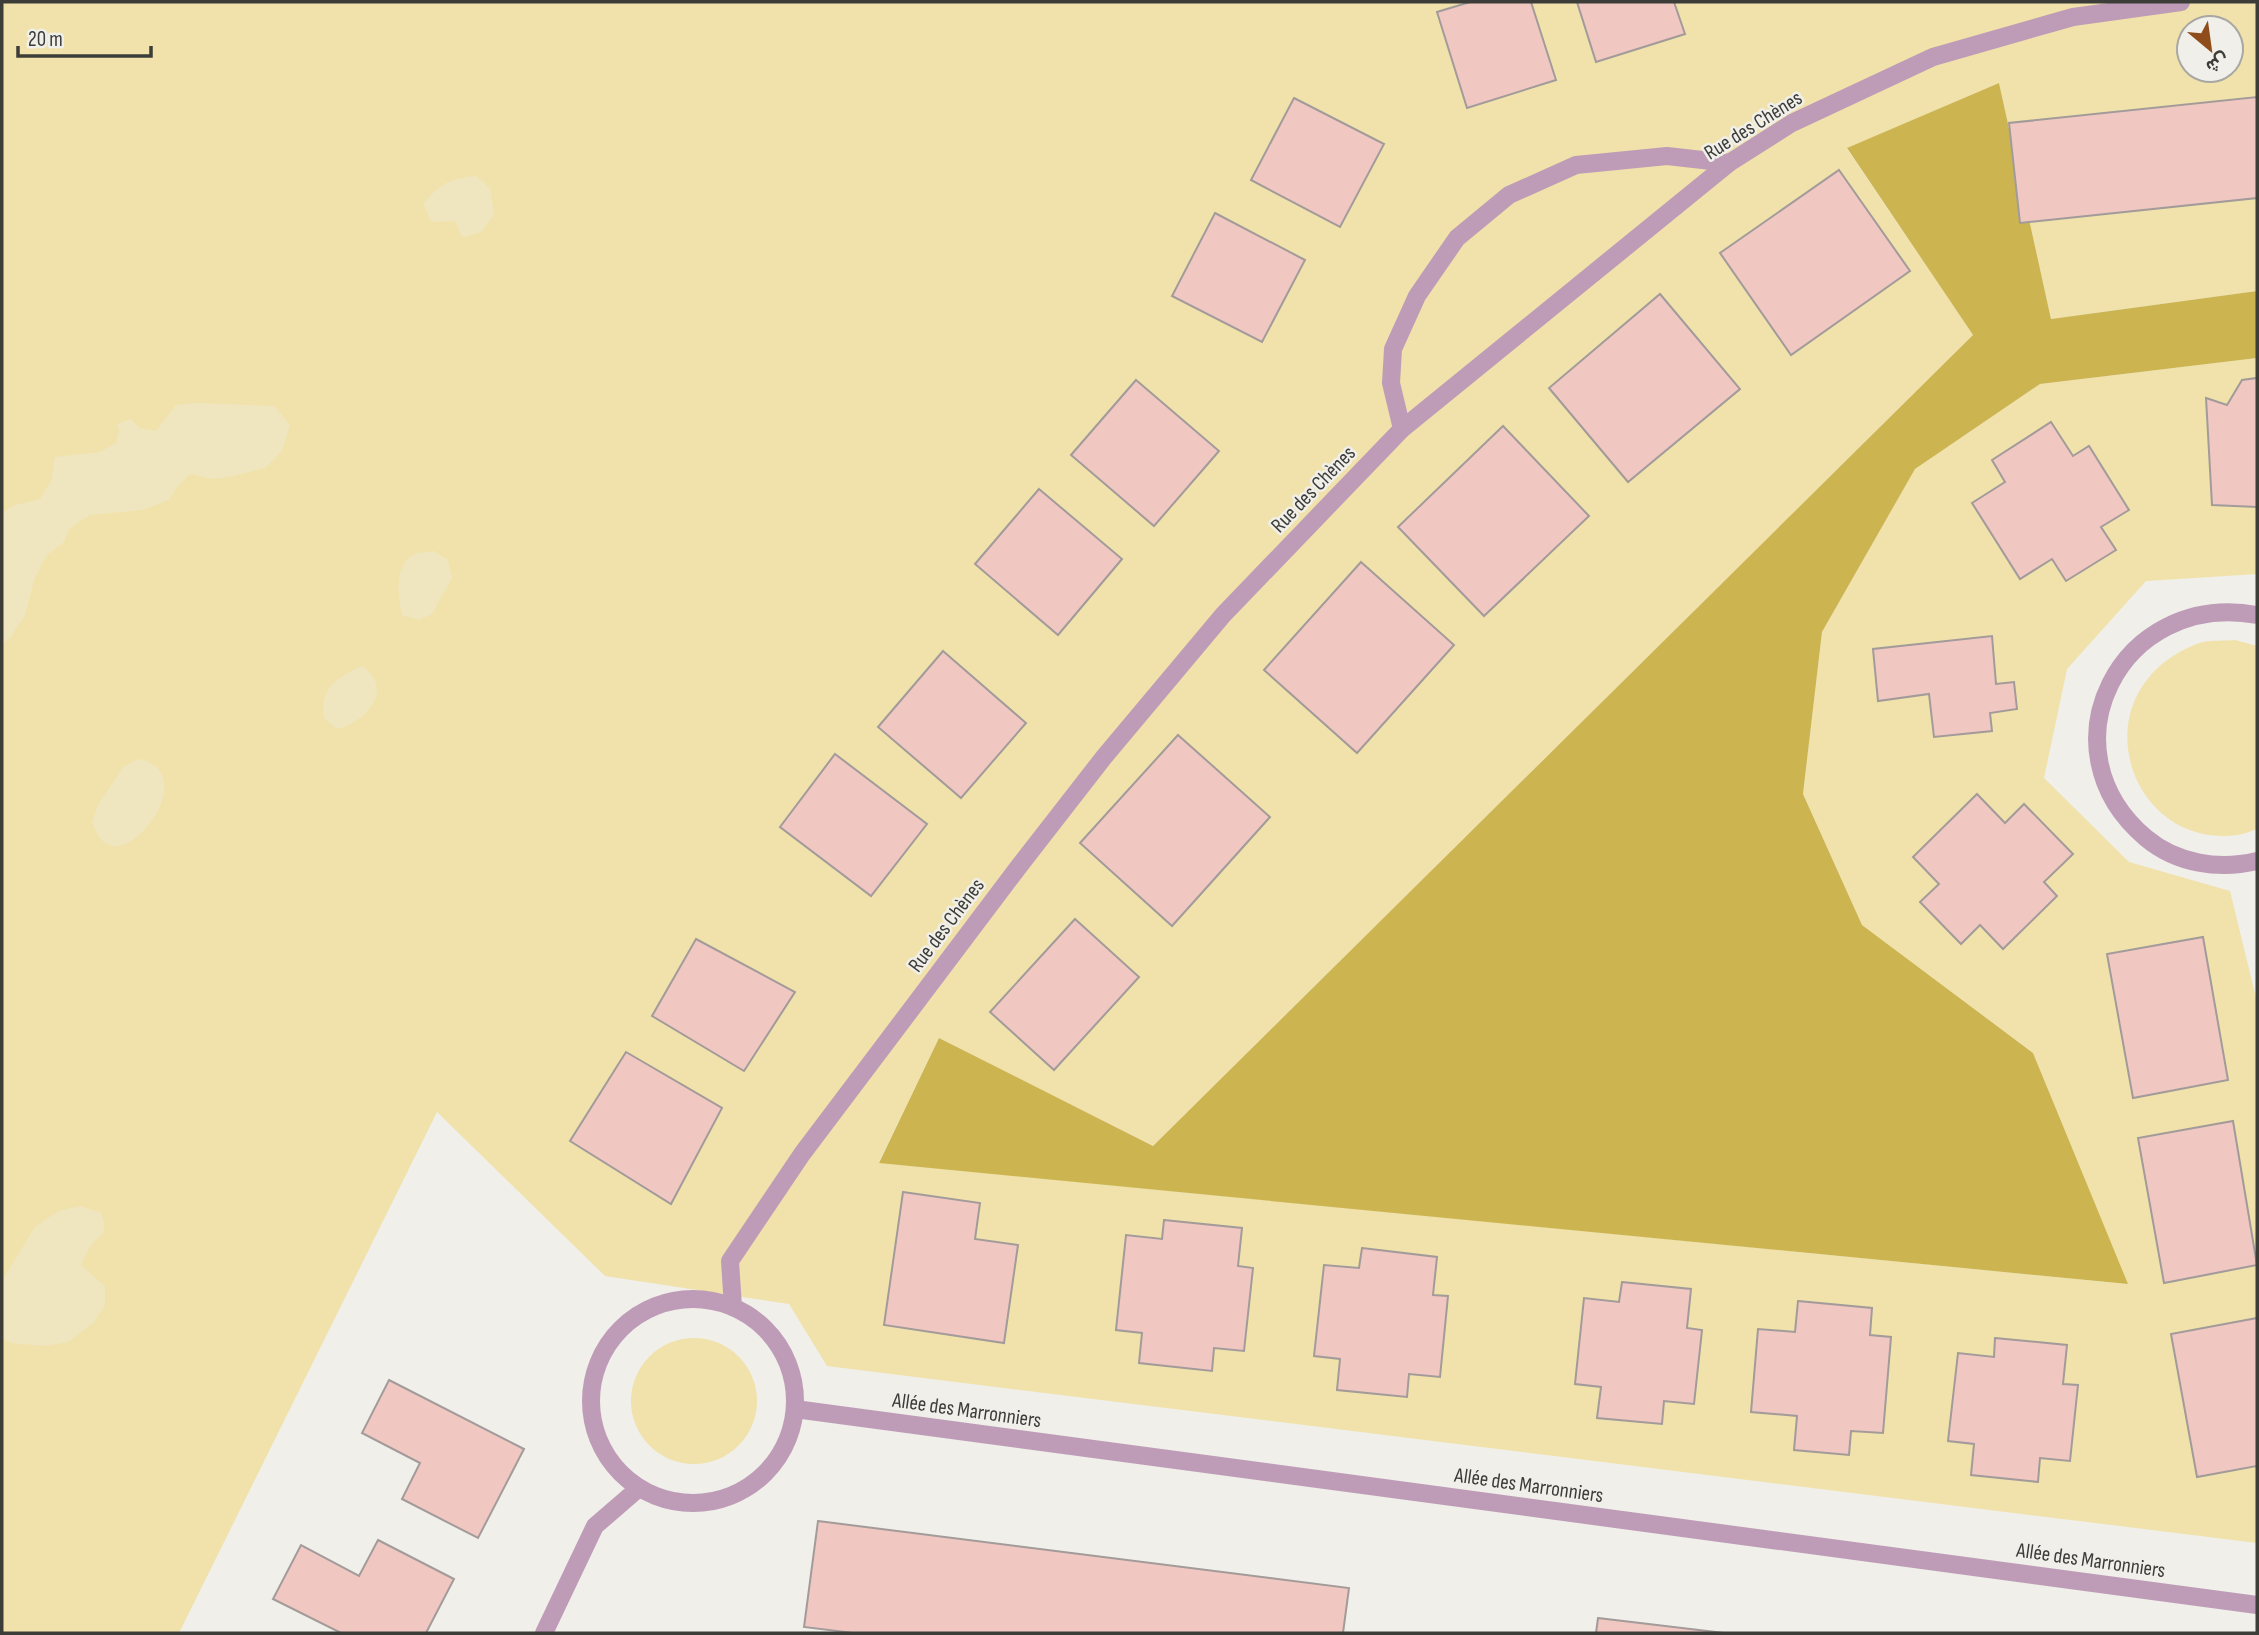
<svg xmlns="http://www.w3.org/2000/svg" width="2259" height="1635" viewBox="0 0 2259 1635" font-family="'Sofia Sans Condensed',Vazirmatn,sans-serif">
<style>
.green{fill:#f0e2aa;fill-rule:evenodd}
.forest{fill:#ccb551}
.sand{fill:#efe6c0}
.building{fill:#f1c7c2;stroke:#a29b9a;stroke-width:2}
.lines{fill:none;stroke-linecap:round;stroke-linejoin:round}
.minor{stroke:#be9cb8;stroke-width:18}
.labels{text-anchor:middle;stroke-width:5;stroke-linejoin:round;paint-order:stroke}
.street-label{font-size:21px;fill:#3c3c39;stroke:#f0efe9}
</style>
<rect width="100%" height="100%" fill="#f0efe9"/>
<!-- green -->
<g class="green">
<path d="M2,2H2257V291L2051,319L1999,83L1847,149L1973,335L1153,1146L939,1038L879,1162L2127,1284L2033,1053L1862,925L1803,794L1822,632L1915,469L2040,384L2257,358V574L2146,581L2067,669L2044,778L2129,862L2230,891L2257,1002V1543L827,1366L789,1304L605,1276L437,1112L179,1633H2ZM2189,28H2231V70H2189Z"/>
<path d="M2235,640L2257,646V829C2251,831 2244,834 2237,835C2141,848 2089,727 2161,665C2173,655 2188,646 2203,642C2213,640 2225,641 2235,640Z"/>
<circle cx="694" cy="1401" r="63"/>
</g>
<!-- forest -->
<polygon class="forest" points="1999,83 2051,319 2257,291 2257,358 2040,384 1915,469 1822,632 1803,794 1862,925 2033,1053 2128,1284 879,1163 939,1038 1153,1146 1973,335 1847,148"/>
<!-- sand -->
<g class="sand">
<path d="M476,176L490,188L494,215L480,233L462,237L455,221L431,222L423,204C441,183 449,179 476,176Z"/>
<polygon points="198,403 274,406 290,425 282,451 265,468 234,476 212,479 190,474 178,486 169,500 142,510 90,515 70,528 64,542 47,555 35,577 25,615 10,638 2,644 2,513 15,505 40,499 51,481 55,457 100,452 116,443 119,431 117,424 130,419 140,428 156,431 176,405"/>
<path d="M434,551L448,560L452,578L432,614L419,620L402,615C398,596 393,562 417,553C422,552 428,552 434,551Z"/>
<path d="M362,666C395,690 367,721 337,729L324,718C320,686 336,678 362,666Z"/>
<path d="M138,759C197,770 143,852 112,846C101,844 96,832 92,822L97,807L123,767Z"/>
<path d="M80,1206L101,1213C109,1236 101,1232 89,1248C86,1253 84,1259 81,1265L105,1286V1305L95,1321L69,1342L44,1346L11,1343L2,1339V1281L35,1227L58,1211Z"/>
</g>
<!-- building -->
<g class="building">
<polygon points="1470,2 1531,2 1556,80 1467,108 1437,12"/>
<polygon points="1577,2 1674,2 1685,34 1596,62"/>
<polygon points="2257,97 2257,198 2020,223 2009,123"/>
<polygon points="1294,98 1384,144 1340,227 1251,180"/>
<polygon points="1839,170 1910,271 1791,355 1720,253"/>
<polygon points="1215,213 1305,260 1262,342 1172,296"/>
<polygon points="1660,294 1740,389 1628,482 1549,388"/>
<polygon points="2257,378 2257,507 2212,505 2206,398 2227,405 2242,380"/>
<polygon points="1136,380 1219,451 1154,526 1071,455"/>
<polygon points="2051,422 2073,456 2089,446 2129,510 2101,527 2116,550 2066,581 2052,559 2020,579 1972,503 2005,482 1992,460"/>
<polygon points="1503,426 1589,516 1484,616 1398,527"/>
<polygon points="1039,489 1122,559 1058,635 975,564"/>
<polygon points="1361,562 1454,645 1357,753 1264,670"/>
<polygon points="1992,636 1996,684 2014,682 2017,709 1990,713 1992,731 1934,737 1929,694 1878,701 1873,649"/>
<polygon points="943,651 1026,723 961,798 878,727"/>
<polygon points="1178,735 1270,817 1172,926 1080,843"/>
<polygon points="835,754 927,824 871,896 780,827"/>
<polygon points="1977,794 2005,823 2024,804 2073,854 2044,882 2057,896 2003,949 1980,925 1961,944 1920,902 1939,884 1913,857"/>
<polygon points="1075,919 1139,977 1054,1070 990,1012"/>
<polygon points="2203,937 2228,1080 2133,1098 2107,954"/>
<polygon points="696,939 795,992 744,1071 652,1016"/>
<polygon points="626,1052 722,1108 671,1204 570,1141"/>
<polygon points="2233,1121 2257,1265 2164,1283 2138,1138"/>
<polygon points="903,1192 980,1203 975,1239 1018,1245 1004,1343 884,1325"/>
<polygon points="1164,1220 1242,1228 1238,1266 1253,1268 1244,1351 1214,1348 1212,1371 1139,1363 1142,1333 1116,1330 1126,1235 1162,1239"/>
<polygon points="1362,1248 1437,1257 1433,1295 1448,1296 1440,1377 1409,1374 1407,1397 1337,1390 1340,1359 1314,1356 1324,1265 1359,1268"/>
<polygon points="1622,1282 1691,1289 1687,1328 1702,1330 1694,1404 1664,1401 1662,1424 1597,1418 1601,1387 1575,1384 1584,1298 1619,1302"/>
<polygon points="1798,1301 1872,1308 1870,1335 1891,1337 1883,1433 1851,1431 1849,1455 1794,1450 1797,1416 1751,1412 1758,1329 1795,1332"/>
<polygon points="2257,1318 2257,1466 2197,1477 2171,1334"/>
<polygon points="1995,1338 2067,1345 2063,1384 2078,1385 2070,1461 2040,1458 2038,1482 1971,1475 1974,1444 1948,1441 1958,1353 1994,1357"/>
<polygon points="389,1380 524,1449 478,1538 402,1499 420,1463 362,1433"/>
<polygon points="818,1521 1349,1588 1343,1633 853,1633 804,1627"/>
<polygon points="378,1540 454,1579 426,1633 341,1633 273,1599 301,1545 359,1576"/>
<polygon points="1598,1618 1724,1633 1596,1633"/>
</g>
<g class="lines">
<!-- minor -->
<g class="minor">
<polyline points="1402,429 1391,383 1393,349 1417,296 1457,238 1509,195 1576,165 1667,156 1729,163"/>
<path d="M2257,615C2120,590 2040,749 2146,838C2177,864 2219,870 2257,861"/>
<circle cx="693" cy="1401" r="102"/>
<polyline points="733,1307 730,1261 802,1154 1020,865 1104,757 1223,615 1402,429 1729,163 1792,123 1933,57 2073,17 2181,2"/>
<polyline points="795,1409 2257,1605"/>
<polyline points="544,1633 595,1526 639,1488"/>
</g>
</g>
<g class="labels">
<!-- street labels -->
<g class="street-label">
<text transform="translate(1753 125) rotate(-32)" y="7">Rue des Chènes</text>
<text transform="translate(1313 489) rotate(-46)" y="7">Rue des Chènes</text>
<text transform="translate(946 925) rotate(-53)" y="7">Rue des Chènes</text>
<text transform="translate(967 1410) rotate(8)" y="7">Allée des Marronniers</text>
<text transform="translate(1529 1485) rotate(8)" y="7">Allée des Marronniers</text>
<text transform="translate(2091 1560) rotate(8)" y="7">Allée des Marronniers</text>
</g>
</g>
<!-- border -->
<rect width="2259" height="1635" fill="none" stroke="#3c3c39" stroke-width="7"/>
<!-- north arrow -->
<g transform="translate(2210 49) rotate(151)"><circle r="33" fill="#f0efe9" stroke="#a8a7a3" stroke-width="2"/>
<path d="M0-5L12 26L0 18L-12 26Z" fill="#8e4d1a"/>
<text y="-10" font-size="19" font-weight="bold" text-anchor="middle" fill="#3c3c39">ش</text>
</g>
<!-- scale -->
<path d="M18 46v10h133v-10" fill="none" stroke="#3c3c39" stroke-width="3.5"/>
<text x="28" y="46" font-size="21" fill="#3c3c39" stroke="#f0efe9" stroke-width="5" paint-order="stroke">20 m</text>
</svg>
